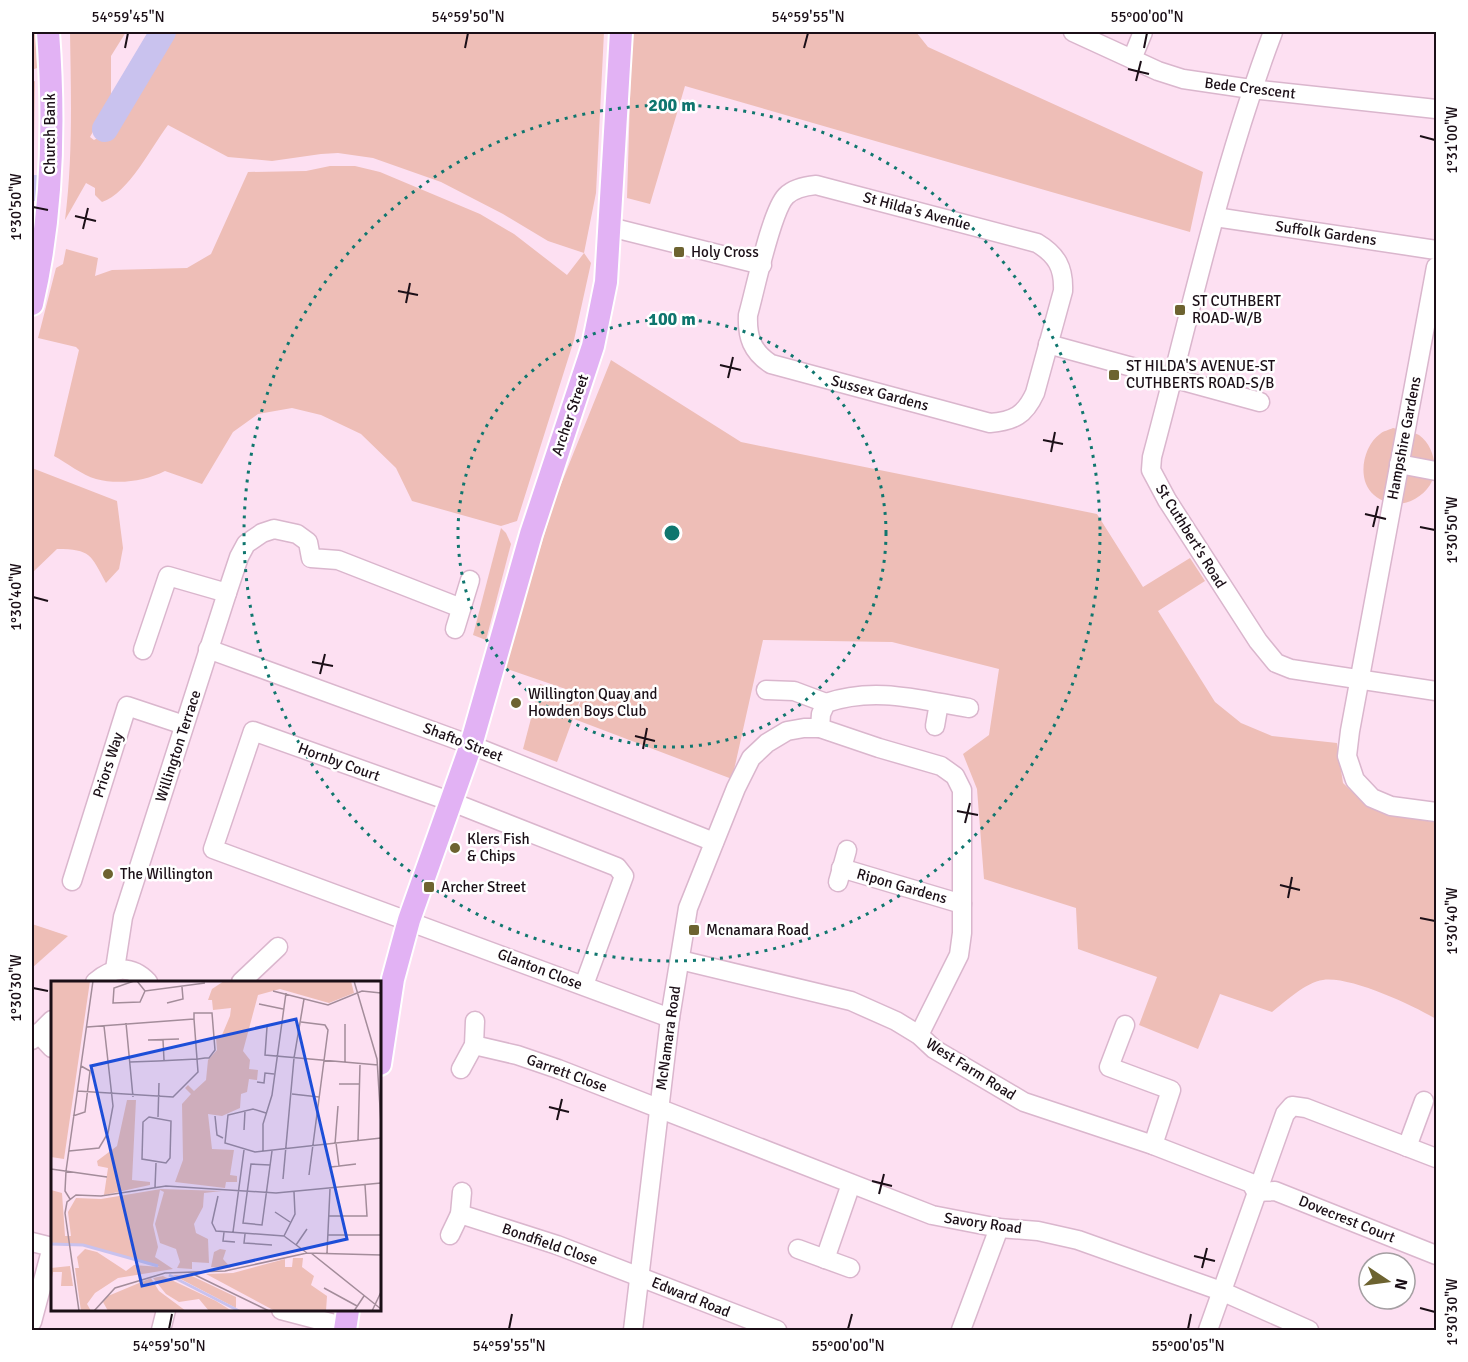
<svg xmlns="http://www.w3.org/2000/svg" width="1468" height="1362" viewBox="0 0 1468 1362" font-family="Signika,sans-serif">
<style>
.green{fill:#eebeb7}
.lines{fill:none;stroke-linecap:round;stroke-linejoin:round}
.river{stroke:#c9c2ee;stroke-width:26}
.minor-casing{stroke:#dab6cd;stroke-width:21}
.major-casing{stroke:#fff;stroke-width:26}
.minor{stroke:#fff;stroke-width:18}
.major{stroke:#e2b2f4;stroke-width:22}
.ticks{fill:none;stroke:#1b0f17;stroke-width:2}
.ring{fill:none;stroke:#0f766e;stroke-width:3;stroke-dasharray:3 6}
.poi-dot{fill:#6d6330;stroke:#fff;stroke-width:2}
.labels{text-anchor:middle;stroke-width:5;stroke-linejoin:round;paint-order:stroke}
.street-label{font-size:15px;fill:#1b0f17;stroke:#fff}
.poi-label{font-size:15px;fill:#1b0f17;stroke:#fff;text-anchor:start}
.inset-river{fill:none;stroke:#c9c2ee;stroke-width:3}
.inset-road{fill:none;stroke:#a38c9a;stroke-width:1.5}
.view{fill:#1d4ed8;fill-opacity:0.15;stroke:#1d4ed8;stroke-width:3}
.inset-edge{fill:none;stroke:#1b0f17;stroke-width:3}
.centre{fill:#0f766e;stroke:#fff;stroke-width:3}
.ring-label{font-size:18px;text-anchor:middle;font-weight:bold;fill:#0f766e;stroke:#fff;stroke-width:5;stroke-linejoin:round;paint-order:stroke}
.neatline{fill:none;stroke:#1b0f17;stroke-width:2}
.ticks-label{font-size:15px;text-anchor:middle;fill:#1b0f17}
</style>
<rect width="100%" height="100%" fill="#fde0f2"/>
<!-- green -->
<g class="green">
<polygon points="32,32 35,32 37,68 32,70"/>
<path d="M70,32H126L111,56V99L90,137L94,140L105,134L167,32H604L596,193L584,253L591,263L574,340L517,521L501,526L412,501L396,468L361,434L321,415L292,408L258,414L233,432L202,484L165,471C145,481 119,485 96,479C82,475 67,463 54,456L79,350L76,347L38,338L56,268L63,264L66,249L98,258L95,276L112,270L187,268L211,254L248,172L306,171L330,166H355L380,172L480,214L514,234L567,275L584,253L548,241L503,214L441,182L373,158L338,153L321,154L272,161L228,157L168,125C152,146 128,194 102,202L95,195V188L86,183L65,220C73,157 71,95 70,32Z"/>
<polygon points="632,32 916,32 928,47 1203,172 1190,232 685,86 650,204 627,198"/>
<polygon points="35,81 34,147 32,150 32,82"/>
<path d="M611,360L741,442L1097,514L1143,587L1190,558L1205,581L1158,611L1215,702L1241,723L1272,736L1337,743L1343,783L1361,800L1386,815L1436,822V1019C1412,1005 1350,976 1323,980C1306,982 1285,1002 1272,1012L1220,994L1198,1049L1139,1025L1157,977L1078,949L1076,908L984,879L977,789L963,754L989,735L999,669L892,642L763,640L732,779L574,719L583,695L504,668L555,499Z"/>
<path d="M1393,428C1401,430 1412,431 1419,435C1434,446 1439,469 1430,485C1417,504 1393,511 1374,495C1356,480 1363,446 1380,434C1383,431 1389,430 1393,428Z"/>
<path d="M32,468L117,501L123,548L119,569L106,583C91,555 91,549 57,549L32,573Z"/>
<polygon points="501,528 506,533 511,544 486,640 473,635"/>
<polygon points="540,684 581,697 557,762 523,749"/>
<polygon points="32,924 68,936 32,968"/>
</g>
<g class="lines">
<!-- river -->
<g class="river">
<polyline points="105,129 163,32"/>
<polyline points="32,188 35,188"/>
</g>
<!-- minor casing -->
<g class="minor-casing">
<g id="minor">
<polyline points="1073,32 1158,71 1183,79 1251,89 1436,109"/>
<path d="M1273,32C1221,170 1190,315 1152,457L1151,470L1167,500L1258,641L1276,663L1291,669L1436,691"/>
<polyline points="1132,59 1143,32"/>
<path d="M816,185L1037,243C1057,255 1064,268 1063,291L1035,393C1025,415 1014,421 990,423L771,364C752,352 747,337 748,315C755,291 771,211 786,196C794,188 805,186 816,185Z"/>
<polyline points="1215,217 1436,250"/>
<polyline points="610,227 762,265"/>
<polyline points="1436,267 1350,731 1347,756 1355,780 1372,798 1391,806 1436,812"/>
<polyline points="1048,344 1260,402"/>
<polyline points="1399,464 1436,471"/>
<polyline points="455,629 470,580"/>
<polyline points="208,649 471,745 714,842"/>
<polyline points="143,650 168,576 227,593"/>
<polyline points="766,690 794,691 826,703"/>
<polyline points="935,726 939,703"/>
<path d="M820,728L821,714L826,703C875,686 920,700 969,708"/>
<polyline points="841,868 962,904"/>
<polyline points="72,881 127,706 184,725"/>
<polyline points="838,882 847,850"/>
<polyline points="680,960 851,1001 896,1021 919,1035 934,1049 1024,1102 1153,1145 1251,1183 1256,1192"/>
<polyline points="115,969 123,917 227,593 239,557 246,544 262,533 274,529 297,534 308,542 311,558 338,560 461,608"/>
<path d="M95,982C112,967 131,964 148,982"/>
<polyline points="241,982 278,947"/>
<polyline points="584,985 624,876 617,867 452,802 253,731 213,849 670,1018"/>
<polyline points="1125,1025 1109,1067 1171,1090 1153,1145"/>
<polyline points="38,1033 52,1048"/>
<polyline points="32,1040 52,1020"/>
<polyline points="474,1045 517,1055 558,1069 932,1215 999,1228 1038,1231 1078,1240 1221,1291 1309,1330"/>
<polyline points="461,1069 474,1045 475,1021"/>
<polyline points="1407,1147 1424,1101"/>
<polyline points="1256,1192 1275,1191 1436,1255"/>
<polyline points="460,1214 557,1245 777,1330"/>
<polyline points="450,1235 460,1214 462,1192"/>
<polyline points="32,1242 52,1247"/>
<polyline points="798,1249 850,1268"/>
<polyline points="825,1259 851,1184"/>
<polyline points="281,1310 346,1327"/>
<polyline points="32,1322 52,1247"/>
<polyline points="161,1330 166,1310"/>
<polyline points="633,1330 670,1018 688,908 736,788 751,758 767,743 787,731 804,728 820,728 879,748 941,766 955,776 962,790 962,933 959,955 919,1035"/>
<polyline points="961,1330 999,1228"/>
<polyline points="1208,1330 1285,1114 1292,1106 1306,1108 1436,1158"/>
</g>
</g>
<!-- major casing -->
<g class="major-casing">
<g id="major">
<path d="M32,304C53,214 55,124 48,32"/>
<polyline points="380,1064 393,979 409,920 471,745 531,534 593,346 606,282 621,32"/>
<polyline points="345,1330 348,1310"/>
</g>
</g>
<!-- minor -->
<use href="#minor" class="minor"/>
<!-- major -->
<use href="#major" class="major"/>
</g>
<!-- ticks -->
<path class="ticks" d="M125,48L128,33M465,48L468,33M804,48L808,33M1144,48L1147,33M1128,69L1149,74M1136,81L1141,61M1420,136L1435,140M33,207L48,210M75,216L96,221M83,229L88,208M398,291L418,295M406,303L410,283M720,365L741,370M728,378L733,357M1043,440L1063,444M1051,452L1055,432M1365,514L1386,519M1373,527L1378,506M1420,527L1435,530M33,597L48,601M312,662L333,666M320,674L325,654M635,736L655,741M643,749L647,728M957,811L978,815M965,823L970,803M1280,885L1300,890M1288,898L1292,877M1420,918L1435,921M33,988L48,991M549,1107L569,1112M557,1120L562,1099M872,1181L892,1186M879,1194L884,1174M1194,1256L1215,1261M1202,1268L1207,1248M1420,1308L1435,1312M169,1329L172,1314M509,1329L512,1314M848,1329L852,1314M1188,1329L1191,1314"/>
<!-- distance rings -->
<g class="ring">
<circle cx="672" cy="533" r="214"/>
<circle cx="672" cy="533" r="428"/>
</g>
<!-- markers -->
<g class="poi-dot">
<rect x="673" y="246" width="12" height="12" rx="3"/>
<rect x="1174" y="304" width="12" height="12" rx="3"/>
<rect x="1108" y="369" width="12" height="12" rx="3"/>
<circle cx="516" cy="703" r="6"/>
<circle cx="455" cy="848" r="6"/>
<circle cx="108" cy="874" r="6"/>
<rect x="423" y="881" width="12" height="12" rx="3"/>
<rect x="688" y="924" width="12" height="12" rx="3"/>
</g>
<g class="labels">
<!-- street labels -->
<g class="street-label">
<text transform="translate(1250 88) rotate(7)" y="5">Bede Crescent</text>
<text transform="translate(50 134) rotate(-90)" y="5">Church Bank</text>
<text transform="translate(917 211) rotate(15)" y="5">St Hilda's Avenue</text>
<text transform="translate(1326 233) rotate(8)" y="5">Suffolk Gardens</text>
<text transform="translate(880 393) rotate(15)" y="5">Sussex Gardens</text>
<text transform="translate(570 415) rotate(-71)" y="5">Archer Street</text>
<text transform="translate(1404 438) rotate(-79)" y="5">Hampshire Gardens</text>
<text transform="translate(1191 536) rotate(58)" y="5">St Cuthbert's Road</text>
<text transform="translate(463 742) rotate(21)" y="5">Shafto Street</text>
<text transform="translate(178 746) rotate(-72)" y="5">Willington Terrace</text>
<text transform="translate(339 762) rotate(20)" y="5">Hornby Court</text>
<text transform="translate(108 765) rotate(-72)" y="5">Priors Way</text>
<text transform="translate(902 886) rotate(16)" y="5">Ripon Gardens</text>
<text transform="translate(540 969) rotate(21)" y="5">Glanton Close</text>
<text transform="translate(668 1038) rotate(-82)" y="5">McNamara Road</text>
<text transform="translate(971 1069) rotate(32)" y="5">West Farm Road</text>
<text transform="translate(567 1073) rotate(20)" y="5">Garrett Close</text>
<text transform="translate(1347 1219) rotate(22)" y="5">Dovecrest Court</text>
<text transform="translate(983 1223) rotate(8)" y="5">Savory Road</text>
<text transform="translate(550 1244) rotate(19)" y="5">Bondfield Close</text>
<text transform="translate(691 1297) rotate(22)" y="5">Edward Road</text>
</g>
<!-- poi labels -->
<g class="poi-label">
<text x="691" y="257">Holy Cross</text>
<text x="1192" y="306">ST CUTHBERT<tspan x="1192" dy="17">ROAD-W/B</tspan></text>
<text x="1126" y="371">ST HILDA'S AVENUE-ST<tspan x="1126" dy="17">CUTHBERTS ROAD-S/B</tspan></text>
<text x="528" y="699">Willington Quay and<tspan x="528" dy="17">Howden Boys Club</tspan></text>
<text x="467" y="844">Klers Fish<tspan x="467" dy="17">&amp; Chips</tspan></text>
<text x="120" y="879">The Willington</text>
<text x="441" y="892">Archer Street</text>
<text x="706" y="935">Mcnamara Road</text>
</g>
</g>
<!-- overview -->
<g transform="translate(51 981)">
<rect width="330" height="330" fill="#fde0f2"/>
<path d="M0,0H39L13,178L0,176ZM173,0H300L303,12L278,22L229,8L207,14L192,70L199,79L198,88L207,89L206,99L198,98L196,111L190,113L189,127L171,135L157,133L161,168L183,169L179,194L186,195V201H175L174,207L124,201L132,179L131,123L140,113L134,107L137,104L143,110L155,99L157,79L166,69L165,57L171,54L179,35L180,27L162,29L161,19H157L161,8ZM76,119H85L81,199L99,201V204L53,214L57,187L47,185L46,180L66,165ZM110,208L171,210L153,212L152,226L143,243L145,252L157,258L158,282L141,281V288L126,287L129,281L125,268L109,262L104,243L113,211L109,209L102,244L107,266L104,276L122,288L67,297L44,312L36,323L40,330H30L24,287H28L26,276L34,268L46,271L75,290L83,284L109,286L33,264L0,262V209L11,212L14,255H20L17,231L25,217L50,218ZM169,268L175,269L172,278L180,287L160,286L163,271ZM242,277H252L251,286L263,295L260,304L276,315L275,330H224L155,293L182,292L234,278V286H241ZM19,285L22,305H10L11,291H2L0,302V287ZM122,294L141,295L185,316V327ZM112,295L165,320L181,330H158L148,318L128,321L115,313L102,297ZM100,297L108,310L135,330H57L52,321L57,315Z" fill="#eebeb7"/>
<path class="inset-river" d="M0,263L32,264L107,285M118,294L188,330"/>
<path class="inset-road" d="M83,0L63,7L62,22L89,21L94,10M86,0L94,10L154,2M303,0L326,78L330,143M222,10L277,24L311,10L330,12M116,22L132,18L131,6M208,23L232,28M250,41L274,44L277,49L258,194M75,42L82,116M294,43V82M36,46L143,38M216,46L214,74L327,84M97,59L128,58M112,59L113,79M206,101L213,102L214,92L223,93M288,103H309M26,110L122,116L147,91L146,78L143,38V32H161L164,69L158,77H154L147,78H146L126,79L107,80L79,81M241,113L268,116M215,132L202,128L177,134L174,162L204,171L330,157M22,135L34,131L39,90L30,85M164,135L166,154L172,157M98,136L120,140L119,177L115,182L91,178L92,141ZM107,136L108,102M193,149L194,130M307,160L309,84M285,162L288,185M284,163L287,125M18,170L48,167L57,152L62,125L53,45M212,170V143L221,114L235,12M219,184L200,183L192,242L211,244L221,170M280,186L305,183M0,188L56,196M232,198L243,77L253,18M104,206L105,182M167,215L161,242L165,250L233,255M19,218L14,210L15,190L42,0M224,231L239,241M278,235H316L314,204M173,251L172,260L184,261M182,251L193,169M194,253L193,262L221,264M277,254H330M233,255L244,233L243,211M233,255L256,272M245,264L256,248M260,272L330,328M276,272L279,208M142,293L218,330M273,307L306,325M28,330L14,232L16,221L25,214L50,215L115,205L225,212L330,202M43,330L64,307L114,292L174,290L256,272L330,274M303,330L313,315M321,330L330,311"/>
<path class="view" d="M245,38L296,258L91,305L40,85Z"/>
<rect width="330" height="330" class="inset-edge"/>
</g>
<circle cx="672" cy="533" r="9" class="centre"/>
<g class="ring-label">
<text x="672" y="111">200 m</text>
<text x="672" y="325">100 m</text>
</g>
<!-- border -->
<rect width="1468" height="1362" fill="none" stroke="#ffffff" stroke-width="66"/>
<!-- north arrow -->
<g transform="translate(1387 1281) rotate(103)"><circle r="28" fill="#ffffff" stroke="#a49fa2" stroke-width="1.5"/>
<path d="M0-4.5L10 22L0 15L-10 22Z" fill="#6d6330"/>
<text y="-9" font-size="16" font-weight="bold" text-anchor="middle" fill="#1b0f17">N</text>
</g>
<rect x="33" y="33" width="1402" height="1296" class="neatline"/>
<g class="ticks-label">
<text x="128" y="22">54°59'45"N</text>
<text x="468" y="22">54°59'50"N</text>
<text x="808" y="22">54°59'55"N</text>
<text x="1147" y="22">55°00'00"N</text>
<text transform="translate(1452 140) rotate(-90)" y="5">1°31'00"W</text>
<text transform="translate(16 207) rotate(-90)" y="5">1°30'50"W</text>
<text transform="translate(1452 530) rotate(-90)" y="5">1°30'50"W</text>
<text transform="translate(16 597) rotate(-90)" y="5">1°30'40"W</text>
<text transform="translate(1452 921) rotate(-90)" y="5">1°30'40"W</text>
<text transform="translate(16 988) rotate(-90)" y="5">1°30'30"W</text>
<text transform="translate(1452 1312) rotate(-90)" y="5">1°30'30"W</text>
<text x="169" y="1351">54°59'50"N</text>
<text x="509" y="1351">54°59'55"N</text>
<text x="848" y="1351">55°00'00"N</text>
<text x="1188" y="1351">55°00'05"N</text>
</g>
</svg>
